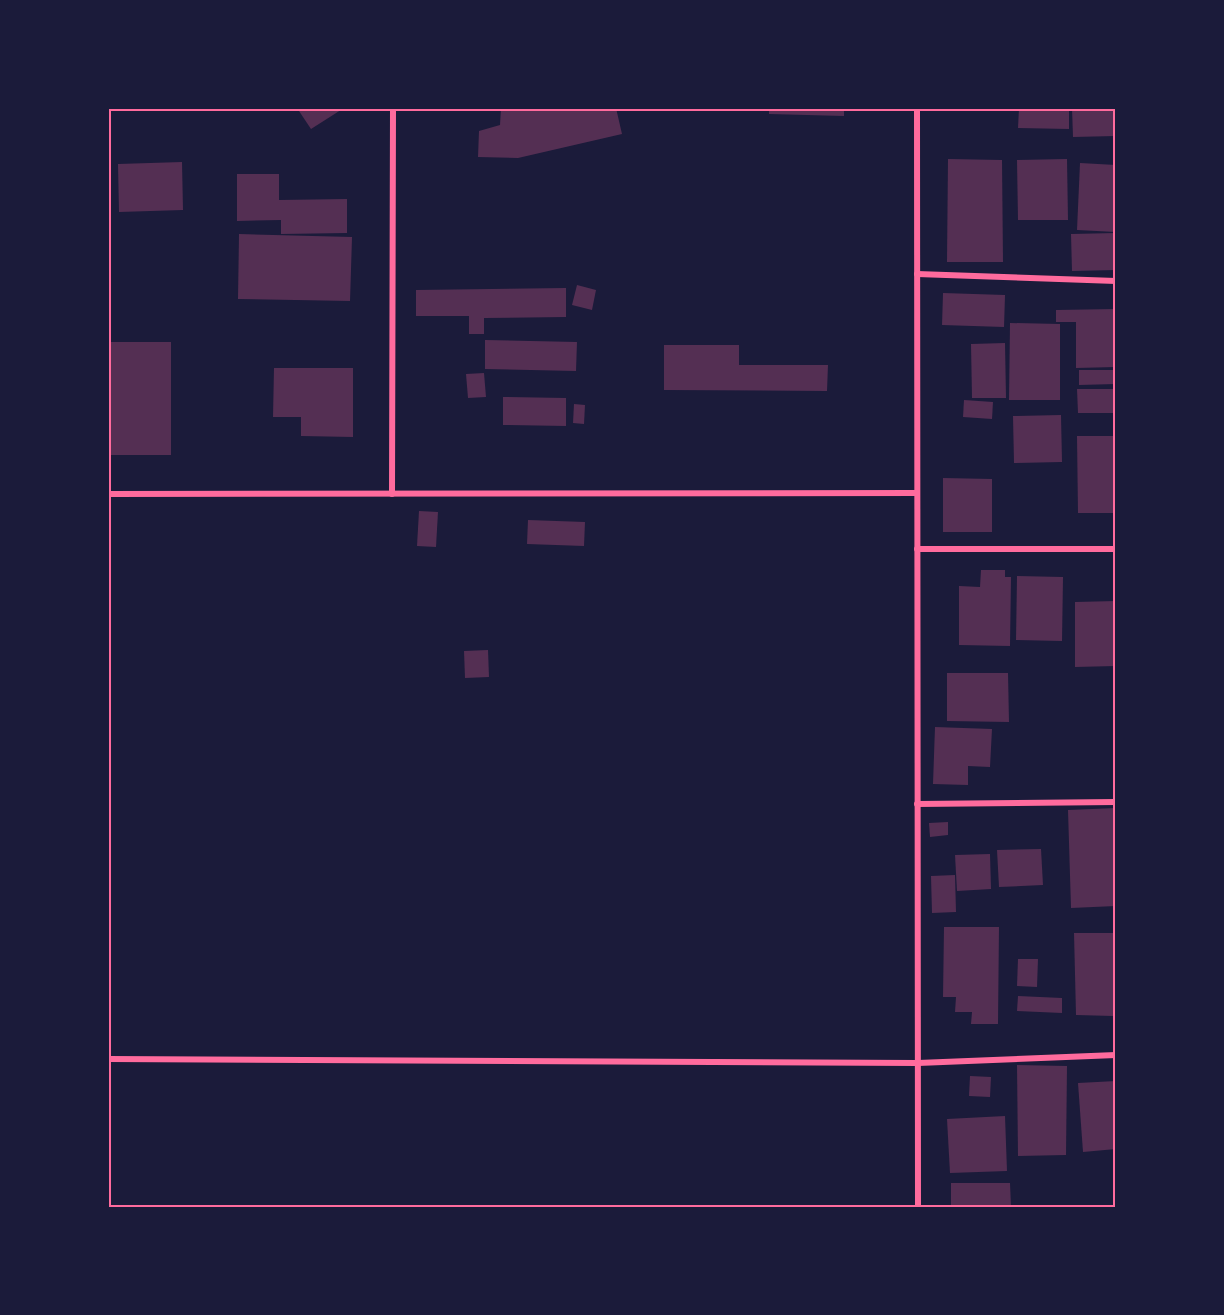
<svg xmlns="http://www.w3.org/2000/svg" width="1224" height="1315" viewBox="0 0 1224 1315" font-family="'PT Sans',sans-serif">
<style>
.building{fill:#542f53}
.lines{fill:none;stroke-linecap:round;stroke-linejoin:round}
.minor{stroke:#ff6b9d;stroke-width:6}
.neatline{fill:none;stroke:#ff6b9d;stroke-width:2}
</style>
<rect width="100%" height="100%" fill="#1b1b3a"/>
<!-- building -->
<g class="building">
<polygon points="297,108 344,108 311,129"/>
<polygon points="501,108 616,108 622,134 518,158 478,157 479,131 500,125"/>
<polygon points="769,108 844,108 844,116 769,114"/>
<polygon points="1019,108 1069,108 1069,129 1018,128"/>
<polygon points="1072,108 1116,108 1116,136 1073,137"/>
<polygon points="948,159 1002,160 1003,262 947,262"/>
<polygon points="1067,159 1068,220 1018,220 1017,160"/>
<polygon points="182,162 183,210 119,212 118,164"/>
<polygon points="1080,163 1116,165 1116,232 1077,230"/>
<polygon points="237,174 279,174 279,200 347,199 347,233 281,234 281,220 237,221"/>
<polygon points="1116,233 1116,270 1072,271 1071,234"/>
<polygon points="239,234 352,237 350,301 238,299"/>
<polygon points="577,285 596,290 592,310 572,305"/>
<polygon points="566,288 566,317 484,318 484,334 469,334 469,316 416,316 416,290"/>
<polygon points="943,293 1005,295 1004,327 942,325"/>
<polygon points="1116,309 1116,367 1076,368 1076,322 1056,322 1056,310"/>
<polygon points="1010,323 1060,324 1060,400 1009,400"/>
<polygon points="485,340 577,342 576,371 485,369"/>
<rect x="108" y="342" width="63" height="113"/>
<polygon points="1005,343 1006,398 972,398 971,344"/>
<polygon points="664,345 739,345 739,365 828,365 827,391 664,390"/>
<polygon points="274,368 353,368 353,437 301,436 301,417 273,417"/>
<polygon points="1079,370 1116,370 1116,384 1079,385"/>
<polygon points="484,373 486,397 468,398 466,374"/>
<polygon points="1077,389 1116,389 1116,413 1078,413"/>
<polygon points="503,397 566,398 566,426 503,425"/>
<polygon points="964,400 993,402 992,419 963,417"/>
<polygon points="574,404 585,405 584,424 573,423"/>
<polygon points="1061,415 1062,462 1014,463 1013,416"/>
<polygon points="1077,436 1116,436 1116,513 1078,513"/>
<polygon points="943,478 992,479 992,532 943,532"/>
<polygon points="419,511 438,512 436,547 417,546"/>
<polygon points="528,520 585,522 584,546 527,544"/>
<polygon points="981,570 1005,570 1005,577 1011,577 1010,646 959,645 959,586 980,587"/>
<polygon points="1017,576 1063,577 1062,641 1016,640"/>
<polygon points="1116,601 1116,666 1075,667 1075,602"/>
<polygon points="488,650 489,677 465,678 464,651"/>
<polygon points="947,673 1008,673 1009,722 947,721"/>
<polygon points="935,727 992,729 990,767 968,766 968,785 933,784"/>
<polygon points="1116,808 1116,906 1071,908 1068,810"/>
<polygon points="948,822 948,835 930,837 929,823"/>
<polygon points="1041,849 1043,885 999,887 997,850"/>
<polygon points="990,854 991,889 957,891 955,855"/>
<polygon points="955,875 956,912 932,913 931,876"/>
<polygon points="944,927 999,927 998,1024 971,1024 972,1012 955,1012 956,997 943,997"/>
<polygon points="1074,933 1114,933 1113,1016 1076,1015"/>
<polygon points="1018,959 1038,959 1037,987 1017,986"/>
<polygon points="1018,996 1062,998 1062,1013 1017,1011"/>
<polygon points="1017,1065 1067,1066 1066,1155 1018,1156"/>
<polygon points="970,1076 991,1077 990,1097 969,1096"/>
<polygon points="1116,1081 1116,1149 1083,1152 1078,1083"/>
<polygon points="1005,1116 1007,1171 950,1173 947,1119"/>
<polygon points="951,1183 1010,1183 1011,1207 951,1207"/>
</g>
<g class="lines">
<!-- minor -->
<g class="minor">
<polyline points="917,108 918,1207"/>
<polyline points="917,274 1116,281"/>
<polyline points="108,494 917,493"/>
<polyline points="392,494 393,108"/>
<polyline points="917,549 1116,549"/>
<polyline points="917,804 1116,802"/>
<polyline points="108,1059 918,1063 1116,1055"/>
</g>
</g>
<!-- border -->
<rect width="1224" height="1315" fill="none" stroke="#1b1b3a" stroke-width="219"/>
<rect x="110" y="110" width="1004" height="1096" class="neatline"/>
</svg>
